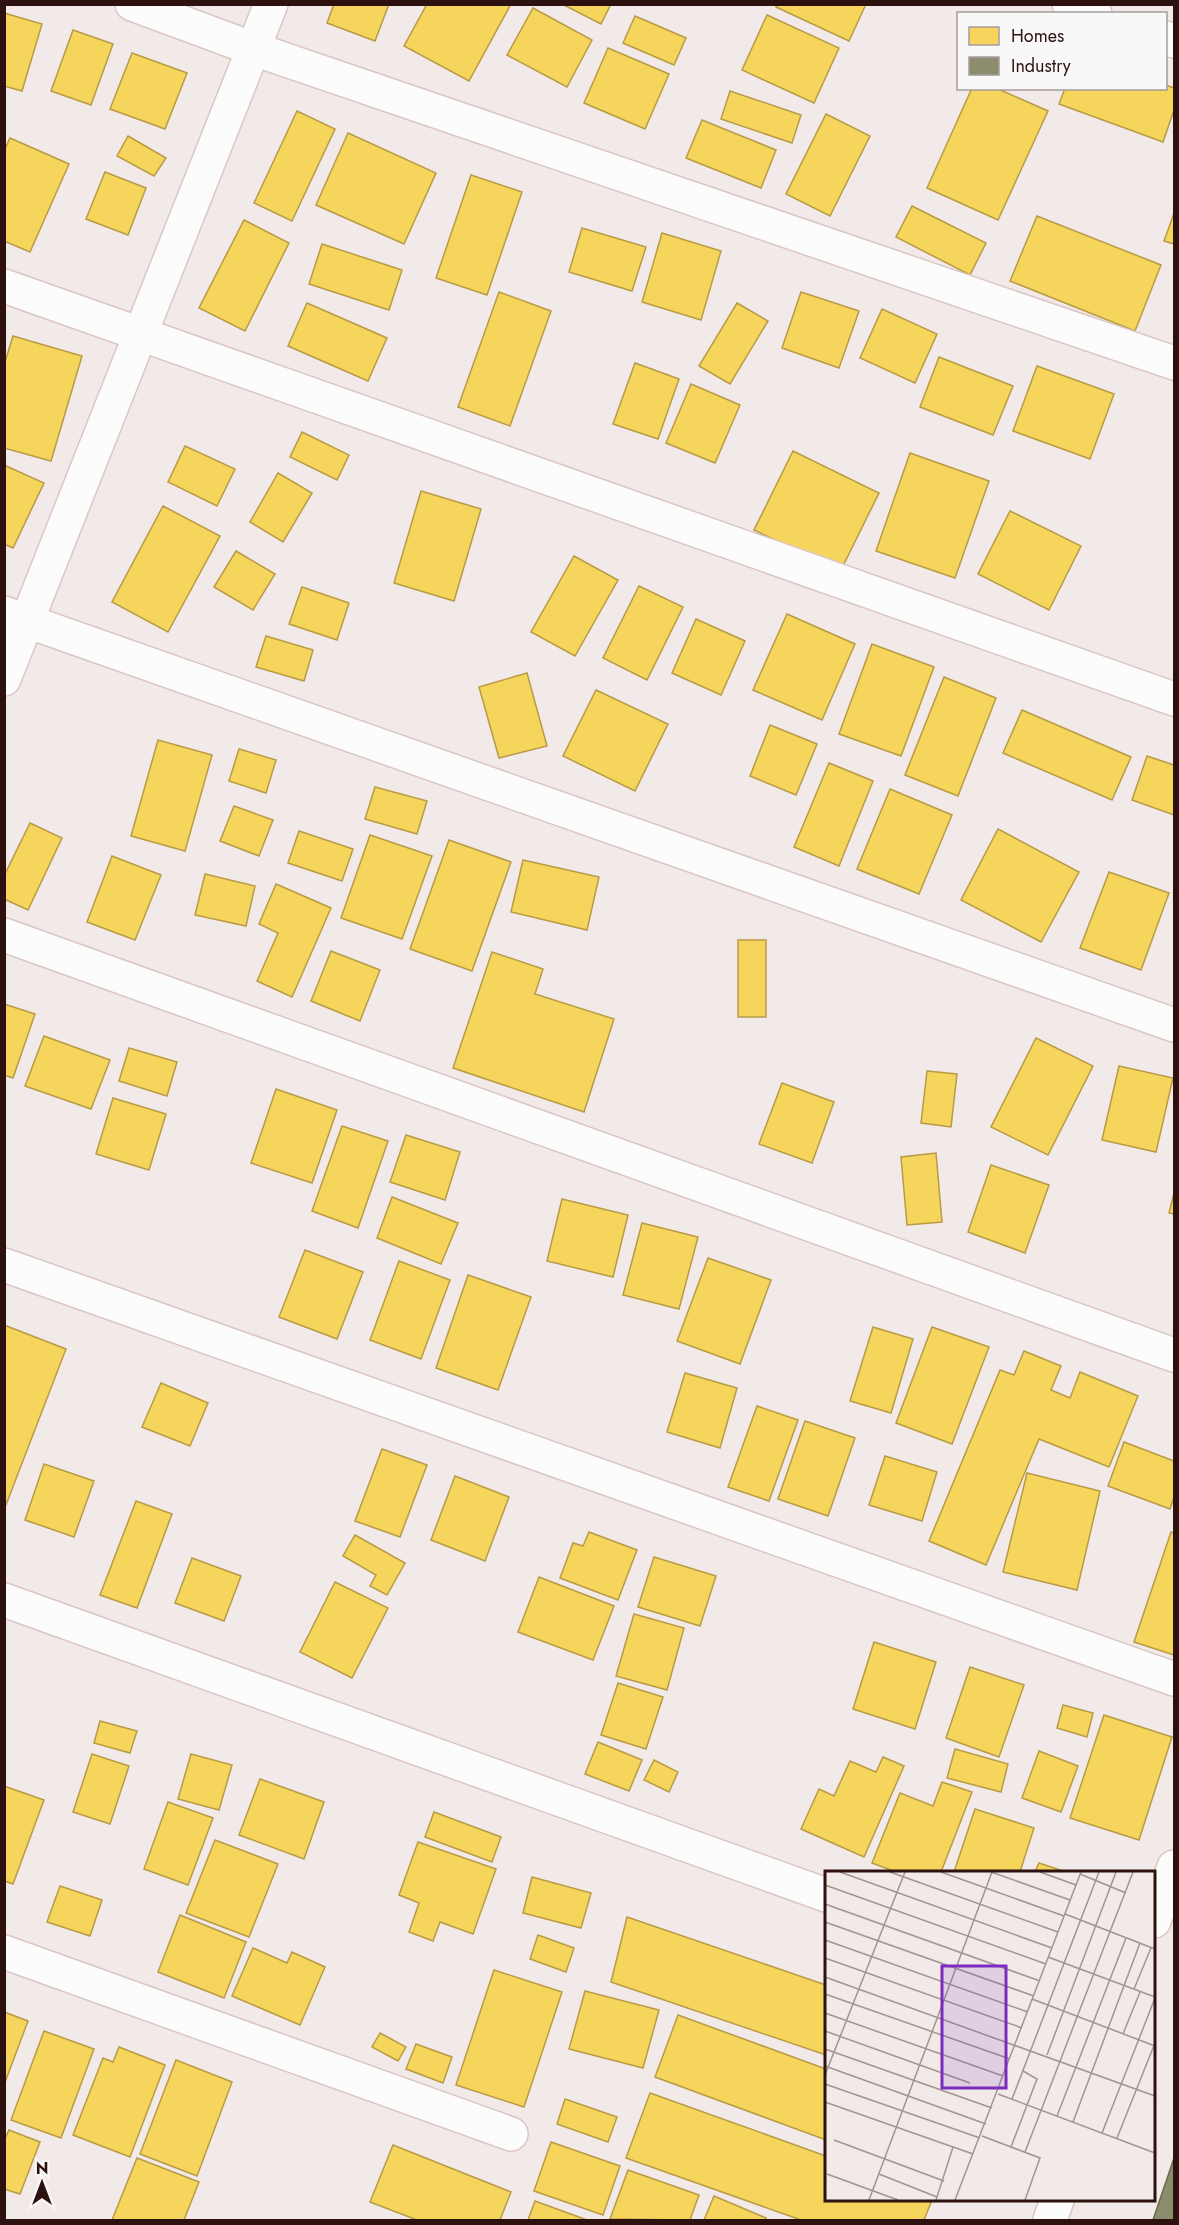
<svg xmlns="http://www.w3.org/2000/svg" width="1179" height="2225" viewBox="0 0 1179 2225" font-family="Jost,sans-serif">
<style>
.homes{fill:#f6d55c;stroke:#b99a45;stroke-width:1.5}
.industry{fill:#8c8c6e;stroke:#6f6751;stroke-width:1.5}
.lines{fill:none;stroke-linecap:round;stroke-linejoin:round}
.minor-casing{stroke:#dac7c4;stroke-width:36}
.minor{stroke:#fdfcfc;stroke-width:33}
.inset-road{fill:none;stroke:#a39391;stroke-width:1.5}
.view{fill:#7b2cbf;fill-opacity:0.15;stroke:#7b2cbf;stroke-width:3}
.inset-edge{fill:none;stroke:#2c110e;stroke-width:3}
</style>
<rect width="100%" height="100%" fill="#f2eae8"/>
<!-- homes -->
<g class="homes">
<polygon points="334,4 389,4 375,41 327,23"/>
<polygon points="427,4 511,4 469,81 404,46"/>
<polygon points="562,4 611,4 601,24"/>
<polygon points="777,4 866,4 849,41 776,7"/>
<polygon points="533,8 592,40 567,87 507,55"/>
<polygon points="4,13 42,24 22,91 4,86"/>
<polygon points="767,15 839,48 814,103 742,70"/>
<polygon points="635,16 686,38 674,65 623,43"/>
<polygon points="73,30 113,44 91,105 51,91"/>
<polygon points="608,48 669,74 645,129 584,103"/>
<polygon points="132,53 187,73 165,129 110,109"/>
<polygon points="1166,85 1174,88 1174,110 1163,142 1059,104 1065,88 1166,88"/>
<polygon points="972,88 996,88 1048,111 998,220 927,188"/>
<polygon points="730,91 801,115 792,143 721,119"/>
<polygon points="297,111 335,129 292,221 254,203"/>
<polygon points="826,114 870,136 830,216 786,194"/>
<polygon points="702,120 776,150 761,188 686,158"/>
<polygon points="348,133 436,173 404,244 316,205"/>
<polygon points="128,136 166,158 154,176 117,156"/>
<polygon points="10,138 69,164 30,252 4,241 4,151"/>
<polygon points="105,172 146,188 128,235 86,219"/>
<polygon points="471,175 522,192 487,295 436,278"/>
<polygon points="912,206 986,243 970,275 896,237"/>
<polygon points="1174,213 1174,244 1164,241"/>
<polygon points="1037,216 1161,265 1135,331 1010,281"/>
<polygon points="244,220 289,243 245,331 199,308"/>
<polygon points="582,228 646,247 632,291 569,272"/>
<polygon points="662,233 721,251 701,320 642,302"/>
<polygon points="322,244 402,270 389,310 309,284"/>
<polygon points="499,292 551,311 510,426 458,407"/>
<polygon points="801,292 859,311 839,368 782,348"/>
<polygon points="307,303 387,338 368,381 288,346"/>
<polygon points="737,303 768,321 730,384 699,366"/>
<polygon points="882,309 937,334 915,383 860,358"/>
<polygon points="13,336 82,356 51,461 4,448 4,365"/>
<polygon points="939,357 1013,386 993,435 920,407"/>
<polygon points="635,363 679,379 658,439 613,424"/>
<polygon points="1037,366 1114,394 1090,459 1013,431"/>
<polygon points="691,384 740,405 715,463 666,443"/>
<polygon points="302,432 349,455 337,480 290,457"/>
<polygon points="185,446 235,469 217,506 168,482"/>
<polygon points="793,451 879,493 840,572 754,530"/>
<polygon points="910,453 989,481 955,578 876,551"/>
<polygon points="4,465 44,483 13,548 4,544"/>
<polygon points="278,473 312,493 283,542 250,522"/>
<polygon points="421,491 481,509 454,601 394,583"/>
<polygon points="163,506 220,536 168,632 112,602"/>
<polygon points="1010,511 1081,546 1049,610 978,574"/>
<polygon points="236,551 275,574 253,610 214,587"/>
<polygon points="574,556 618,580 575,656 531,632"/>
<polygon points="639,586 683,607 647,680 603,658"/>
<polygon points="302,587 349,603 337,640 289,624"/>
<polygon points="787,614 855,644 822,720 753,690"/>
<polygon points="696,619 745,641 721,695 672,673"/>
<polygon points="266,636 313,650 304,681 256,667"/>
<polygon points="872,644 934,667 901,756 839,734"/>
<polygon points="527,673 547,746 499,758 479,687"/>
<polygon points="944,677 996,698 958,796 905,775"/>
<polygon points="596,690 668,724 635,791 563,756"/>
<polygon points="1022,710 1131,757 1112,800 1003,753"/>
<polygon points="770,725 817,744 796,795 750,776"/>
<polygon points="158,740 212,755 185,851 131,836"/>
<polygon points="239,749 276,760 266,793 229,781"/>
<polygon points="1147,756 1174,765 1174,815 1132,800"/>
<polygon points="829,763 873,781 839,866 794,847"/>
<polygon points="375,787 427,801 417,834 365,819"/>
<polygon points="890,789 952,815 919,894 857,869"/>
<polygon points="234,806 273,820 259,856 220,841"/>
<polygon points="30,823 62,838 28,910 4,899 4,876"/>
<polygon points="998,829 1079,872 1041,942 961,900"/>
<polygon points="299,831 353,849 342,881 288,863"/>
<polygon points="370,835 432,856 402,939 341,918"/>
<polygon points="449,840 511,862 472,971 410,949"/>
<polygon points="112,856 161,875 135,940 87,922"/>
<polygon points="523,860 599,877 587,930 511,912"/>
<polygon points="1109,872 1169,893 1141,970 1080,948"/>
<polygon points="205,874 255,886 246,926 195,915"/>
<polygon points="276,884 331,908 292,997 257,981 278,933 259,924"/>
<rect x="738" y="940" width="28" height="77"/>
<polygon points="331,951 380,970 360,1021 311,1001"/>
<polygon points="492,952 543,969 535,994 614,1019 584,1112 453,1068"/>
<polygon points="4,1004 35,1014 13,1078 4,1075"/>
<polygon points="44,1036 110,1060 91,1109 25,1086"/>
<polygon points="1036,1038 1093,1066 1048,1155 991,1127"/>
<polygon points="129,1048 177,1062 167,1096 119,1081"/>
<polygon points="1119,1066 1173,1078 1156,1152 1102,1140"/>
<polygon points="927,1071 957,1074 951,1127 921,1123"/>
<polygon points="782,1083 834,1102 812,1163 759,1144"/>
<polygon points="276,1089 337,1110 312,1183 251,1163"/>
<polygon points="113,1098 166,1114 149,1170 96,1154"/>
<polygon points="342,1126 388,1141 358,1228 312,1211"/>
<polygon points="406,1135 460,1152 445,1200 390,1182"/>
<polygon points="936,1153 942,1222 907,1225 901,1157"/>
<polygon points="991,1165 1049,1185 1025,1253 968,1232"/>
<polygon points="1174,1193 1174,1214 1169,1213"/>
<polygon points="392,1197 458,1223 441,1264 377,1238"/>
<polygon points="562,1199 628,1215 613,1277 547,1261"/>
<polygon points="642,1223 698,1237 679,1309 623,1295"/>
<polygon points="305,1250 363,1272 337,1339 279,1317"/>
<polygon points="708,1258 771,1280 740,1364 677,1341"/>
<polygon points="399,1261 450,1280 421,1359 370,1340"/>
<polygon points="468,1275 531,1297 498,1390 436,1368"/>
<polygon points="4,1325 66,1349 4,1510"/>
<polygon points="873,1327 913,1339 891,1413 850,1401"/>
<polygon points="932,1327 989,1347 952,1444 896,1423"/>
<polygon points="1024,1351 1061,1366 1051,1390 1070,1398 1080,1372 1138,1396 1109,1467 1039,1439 986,1565 929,1541 1000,1370 1014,1375"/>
<polygon points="685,1373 737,1388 720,1448 667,1432"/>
<polygon points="161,1383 208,1403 190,1446 142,1427"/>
<polygon points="757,1406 798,1420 769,1501 728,1487"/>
<polygon points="805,1421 855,1438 828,1516 778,1499"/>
<polygon points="1124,1442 1174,1461 1174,1497 1170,1509 1108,1486"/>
<polygon points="382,1449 427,1465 400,1537 355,1521"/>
<polygon points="885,1456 937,1472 922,1521 869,1505"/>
<polygon points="44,1464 94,1481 74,1537 25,1520"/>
<polygon points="1027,1473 1100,1491 1077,1590 1003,1572"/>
<polygon points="455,1476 509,1497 485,1561 431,1540"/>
<polygon points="136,1501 172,1514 137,1608 100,1595"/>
<polygon points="589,1532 637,1550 618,1600 560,1578 573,1543 583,1546"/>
<polygon points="1171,1532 1174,1533 1174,1655 1134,1642"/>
<polygon points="355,1535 405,1563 387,1595 370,1586 376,1575 343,1556"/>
<polygon points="654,1557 716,1576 700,1626 638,1607"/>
<polygon points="192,1558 241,1576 224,1621 175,1603"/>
<polygon points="539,1577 614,1606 593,1660 518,1632"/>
<polygon points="335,1582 388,1608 352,1678 300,1652"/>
<polygon points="634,1614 684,1628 667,1690 616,1676"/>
<polygon points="874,1642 936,1662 915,1729 853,1709"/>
<polygon points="970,1667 1024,1685 999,1757 946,1738"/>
<polygon points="618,1683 663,1697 646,1749 601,1735"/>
<polygon points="1063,1705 1093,1713 1087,1737 1057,1728"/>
<polygon points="1104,1715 1172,1737 1139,1840 1070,1818"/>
<polygon points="100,1721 137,1731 130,1753 94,1743"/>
<polygon points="598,1742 642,1760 629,1791 585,1774"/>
<polygon points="955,1749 1008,1764 1001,1792 947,1778"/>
<polygon points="1039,1751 1078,1766 1061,1812 1022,1798"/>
<polygon points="92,1754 129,1766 110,1824 73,1812"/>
<polygon points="191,1754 232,1765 219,1810 178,1799"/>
<polygon points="883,1757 904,1766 864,1857 801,1829 819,1789 834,1796 850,1761 876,1772"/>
<polygon points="654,1760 678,1772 669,1792 644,1780"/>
<polygon points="260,1779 324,1802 304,1859 239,1835"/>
<polygon points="942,1782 972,1792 941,1872 896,1872 872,1863 900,1793 933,1806"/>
<polygon points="4,1786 44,1800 13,1884 4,1881"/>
<polygon points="168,1802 213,1818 188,1885 144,1869"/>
<polygon points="975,1809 1034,1828 1020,1872 954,1872"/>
<polygon points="434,1812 501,1837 492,1862 425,1837"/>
<polygon points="215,1840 278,1864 249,1937 186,1913"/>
<polygon points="418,1842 496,1869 473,1934 440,1922 433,1941 409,1932 419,1903 399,1895"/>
<polygon points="1039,1863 1066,1872 1035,1872"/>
<polygon points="532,1877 591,1893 581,1928 523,1913"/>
<polygon points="60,1886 102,1900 90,1936 47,1922"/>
<polygon points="180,1915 246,1942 224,1998 158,1972"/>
<polygon points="627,1917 826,1985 826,2055 611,1982"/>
<polygon points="538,1935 574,1948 566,1972 530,1959"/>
<polygon points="253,1948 287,1963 292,1952 325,1967 300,2025 232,1996"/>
<polygon points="494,1970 562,1992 524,2107 456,2085"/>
<polygon points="585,1991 659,2010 643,2068 569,2049"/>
<polygon points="4,2012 28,2021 4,2085"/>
<polygon points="678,2015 826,2069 826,2140 655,2077"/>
<polygon points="44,2031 94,2049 61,2138 11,2120"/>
<polygon points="380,2033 406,2047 398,2061 372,2047"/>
<polygon points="416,2044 452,2057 443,2083 406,2069"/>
<polygon points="119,2047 165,2065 130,2157 73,2135 103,2058 113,2062"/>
<polygon points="176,2060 232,2082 197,2176 140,2154"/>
<polygon points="650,2093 826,2156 826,2200 932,2200 924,2220 801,2220 626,2158"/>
<polygon points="565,2099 617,2117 608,2142 557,2124"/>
<polygon points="9,2130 40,2142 20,2194 4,2189 4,2141"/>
<polygon points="551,2142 620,2166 603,2215 534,2191"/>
<polygon points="393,2145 511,2192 500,2220 417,2220 370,2202"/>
<polygon points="137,2158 199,2182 184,2220 112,2220"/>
<polygon points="628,2170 699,2195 690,2220 610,2219"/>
<polygon points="714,2196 766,2218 765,2220 704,2220"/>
<polygon points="535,2201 587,2220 528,2220"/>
</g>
<!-- industry -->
<polygon class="industry" points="1174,2158 1174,2220 1153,2220"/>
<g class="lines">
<!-- minor casing -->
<g class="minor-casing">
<g id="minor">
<polyline points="132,4 254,49 1174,363"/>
<polyline points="1069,4 1095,14"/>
<polyline points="1166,38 1174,41"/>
<polyline points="4,286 1174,699"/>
<polyline points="4,613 1174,1025"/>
<polyline points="4,679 271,4"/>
<polyline points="4,935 1174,1355"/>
<polyline points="4,1265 1174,1679"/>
<polyline points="4,1600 826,1895"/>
<polyline points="1154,1921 1174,1867"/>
<polyline points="4,1952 511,2134"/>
<polyline points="1050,2220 1057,2200"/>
</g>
</g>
<!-- minor -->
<use href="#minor" class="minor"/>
</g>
<!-- overview -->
<g transform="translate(825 1871)">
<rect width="330" height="330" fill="#f2eae8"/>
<path class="inset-road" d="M15,1L227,77M65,1L233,61M116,1L239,45M166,1L245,29M215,1L251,14M255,3L301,22M0,14L221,93M0,33L215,110M240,43L330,78M0,51L209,125M0,69L203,141M223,86L330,126M0,87L197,157M0,106L330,225M309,118L326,77M0,123L185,188M207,128L330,175M0,142L178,205M0,160L145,212M298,163L315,121M0,178L167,237M222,184L291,1M0,195L161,253M0,204L80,1M0,213L155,267M173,223L330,282M187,228L274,1M0,231L148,283M232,245L301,67M248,251L315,72M277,262L330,127M157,265L215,287L200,329M292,267L330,172M9,269L119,310M186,276L212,208L198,200M200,281L308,1M2,303L73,329M54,303L112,326M44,329L167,1M111,329L128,276M130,329L256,1"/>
<path class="view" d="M117,95H181V217H117Z"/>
<rect width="330" height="330" class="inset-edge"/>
</g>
<!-- border -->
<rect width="1179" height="2225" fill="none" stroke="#2c110e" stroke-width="12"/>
<!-- legend -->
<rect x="957" y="12" width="210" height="78" fill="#f8f8f8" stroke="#a69c9a" stroke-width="1.5"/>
<rect x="969" y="27" width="30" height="18" fill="#f6d55c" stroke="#a69c9a" stroke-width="1.5"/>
<text x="1011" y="42" font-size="18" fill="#2c110e">Homes</text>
<rect x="969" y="57" width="30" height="18" fill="#8c8c6e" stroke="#a69c9a" stroke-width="1.5"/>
<text x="1011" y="72" font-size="18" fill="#2c110e">Industry</text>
<!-- north arrow -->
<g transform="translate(42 2183)" stroke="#f8f8f8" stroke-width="4.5" paint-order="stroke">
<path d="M0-4.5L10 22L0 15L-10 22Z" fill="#2c110e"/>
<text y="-9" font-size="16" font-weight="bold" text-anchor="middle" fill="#2c110e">N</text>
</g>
</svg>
